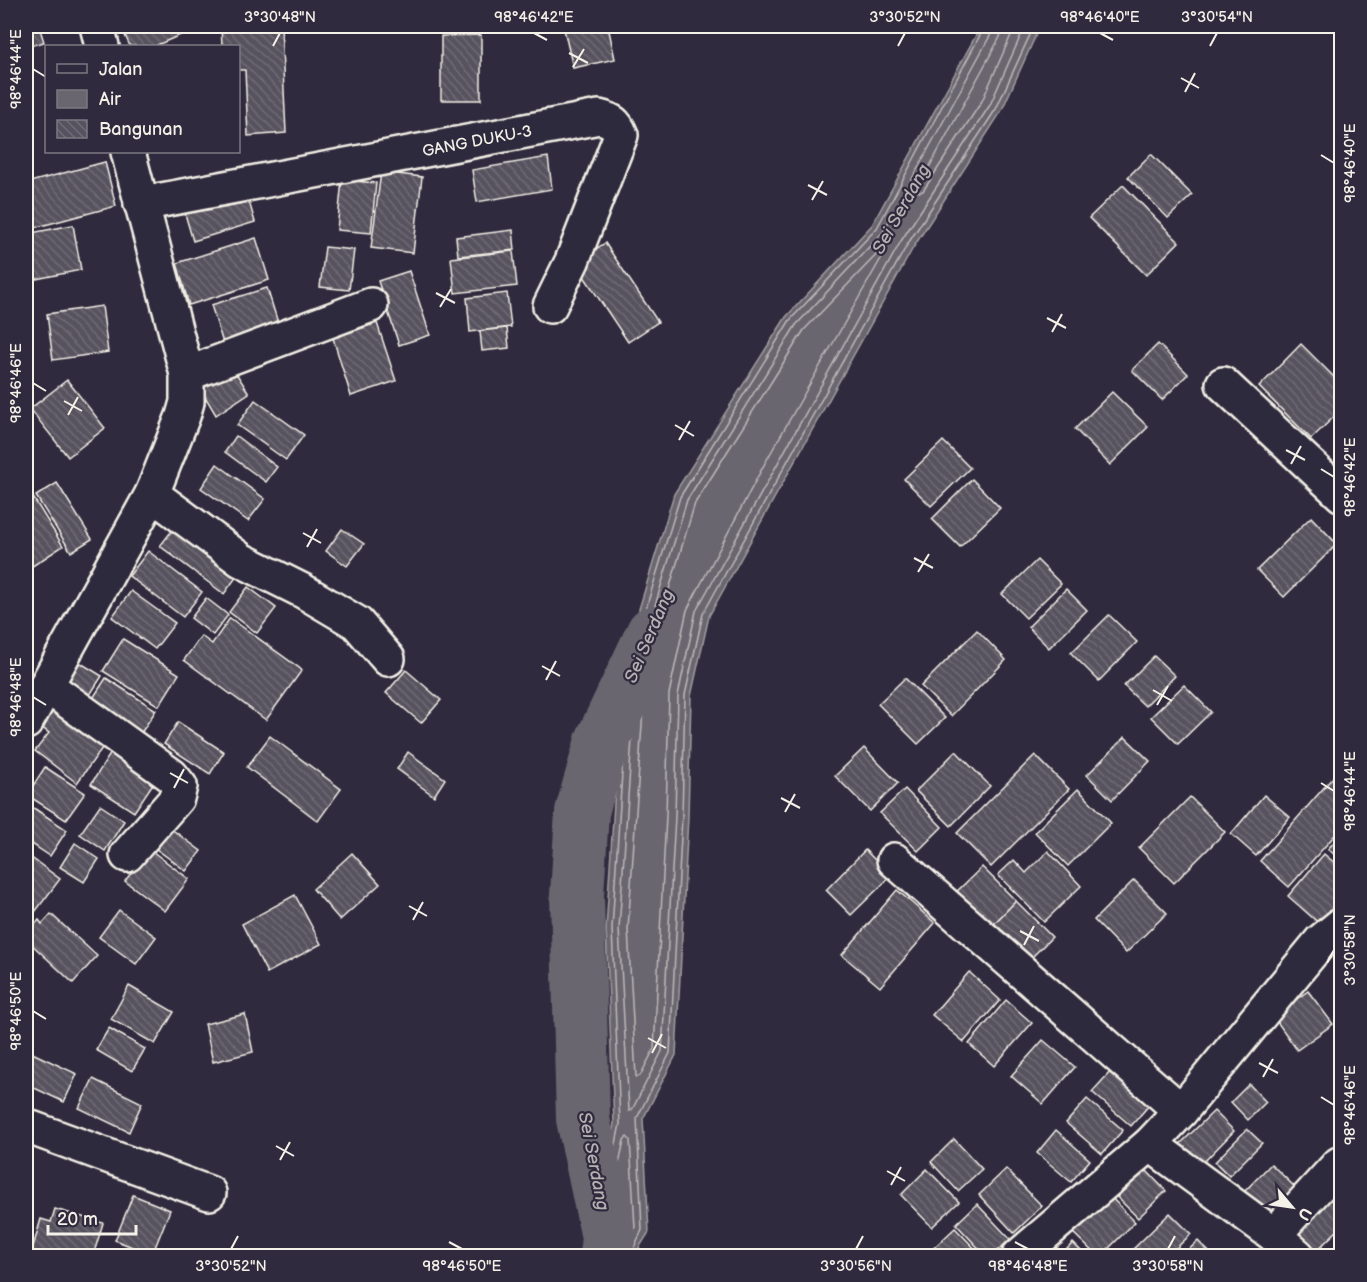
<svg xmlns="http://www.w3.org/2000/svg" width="1367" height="1282" viewBox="0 0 1367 1282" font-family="'Balsamiq Sans',sans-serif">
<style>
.water{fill:#6a6670;stroke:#a19ea0;stroke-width:1.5}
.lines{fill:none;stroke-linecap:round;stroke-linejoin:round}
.shore{stroke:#bdb9b8;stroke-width:1.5}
.river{stroke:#6a6670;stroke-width:54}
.building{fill:url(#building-back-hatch);stroke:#f4f1e8;stroke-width:1.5}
.minor-casing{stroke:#f4f1e8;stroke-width:38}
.minor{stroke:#2f2a3d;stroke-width:33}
.ticks{fill:none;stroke:#f4f1e8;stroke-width:2}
.labels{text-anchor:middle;stroke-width:4.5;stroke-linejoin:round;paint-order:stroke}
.street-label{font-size:16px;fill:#f4f1e8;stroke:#2f2a3d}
.water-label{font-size:18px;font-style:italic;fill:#b6b2b2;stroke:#2f2a3d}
.neatline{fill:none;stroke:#f4f1e8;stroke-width:2}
.ticks-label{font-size:15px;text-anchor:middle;fill:#f4f1e8}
</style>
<defs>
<pattern id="building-back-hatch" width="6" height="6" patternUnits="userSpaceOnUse" patternTransform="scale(1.5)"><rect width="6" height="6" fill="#56525f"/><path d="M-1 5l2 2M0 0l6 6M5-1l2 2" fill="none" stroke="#6f6b76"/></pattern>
</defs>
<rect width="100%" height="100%" fill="#2f2a3d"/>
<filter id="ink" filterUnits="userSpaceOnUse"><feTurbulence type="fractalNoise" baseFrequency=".0167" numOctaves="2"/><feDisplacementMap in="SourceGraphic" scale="12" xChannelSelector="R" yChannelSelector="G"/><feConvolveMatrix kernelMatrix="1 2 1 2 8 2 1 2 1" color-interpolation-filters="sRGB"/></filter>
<g filter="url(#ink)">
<!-- water -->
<polygon class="water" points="981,26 1040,26 1001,112 913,248 709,616 691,696 688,817 676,1055 643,1119 649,1232 634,1256 587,1256 614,1124 606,929 623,662 674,494 786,317 872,225"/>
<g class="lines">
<!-- shore -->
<g class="shore">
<polyline points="993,26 991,34 883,232 796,325 687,500 637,665 619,929 629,1111 632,1110 662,1051 675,816 678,695 696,611 901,241 990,105 1025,26"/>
<polyline points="1002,26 1000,37 918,188 919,192 923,191 982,101 1015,26"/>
<polygon points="881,250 883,255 765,463 687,610 669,694 666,816 654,1049 640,1076 636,1077 628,929 646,666 695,503 804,330"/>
<polygon points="623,1208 626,1227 616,1239 614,1236 619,1211"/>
<polyline points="593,1256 620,1124 612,929 629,664 680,497 790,320 877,228 985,26"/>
<polyline points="600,1256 624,1140 627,1137 630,1140 635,1228 622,1256"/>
<polyline points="630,1256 642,1230 637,1118 670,1053 682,816 685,695 703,614 907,245 996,109 1034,26"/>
</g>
<!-- river -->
<polyline class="river" points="606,1256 608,1237 583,1119 577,895 582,812 602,741 653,633"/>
</g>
<!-- building -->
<g class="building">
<polygon points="26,26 39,26 44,42 26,47"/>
<polygon points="130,26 198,26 199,27 155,46 130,46 122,29"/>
<polygon points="221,26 281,26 286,133 248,136 245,70 238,70 238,46 222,46"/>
<polygon points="579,26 608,26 615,59 573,68 564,29"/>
<polygon points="481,35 481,100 441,100 441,36"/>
<polygon points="1151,154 1192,195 1168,218 1128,177"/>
<polygon points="548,157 552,189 477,202 472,170"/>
<polygon points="105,162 116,206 26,230 26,183"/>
<polygon points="381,172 422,177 413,253 371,248"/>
<polygon points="342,180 376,183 371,233 337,230"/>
<polygon points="1123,185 1179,242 1146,275 1089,218"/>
<polygon points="245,188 255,222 193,241 183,207"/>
<polygon points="73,225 81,270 26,281 26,234"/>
<polygon points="513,230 515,250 458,256 456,237"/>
<polygon points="256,238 269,280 189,305 177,263"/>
<polygon points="605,243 658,322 628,342 575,263"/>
<polygon points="325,247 354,250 349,290 320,287"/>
<polygon points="513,251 517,286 455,293 451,258"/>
<polygon points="409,271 430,335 399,345 378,281"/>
<polygon points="267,288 279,326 223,343 211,305"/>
<polygon points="507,293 511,327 470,332 467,298"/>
<polygon points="102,306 108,352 53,360 47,314"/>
<polygon points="377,323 396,381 351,396 333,338"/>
<polygon points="507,328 509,348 482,351 480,331"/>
<polygon points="1158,344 1188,374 1162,400 1132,370"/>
<polygon points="1301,344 1342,385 1342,409 1311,439 1259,387"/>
<polygon points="232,367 249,393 216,415 200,388"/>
<polygon points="67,380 105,428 68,457 30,409"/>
<polygon points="1112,392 1148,427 1110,465 1075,429"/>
<polygon points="255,400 304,435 286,460 237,425"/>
<polygon points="236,436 277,467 266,482 225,452"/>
<polygon points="943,441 970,468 931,506 904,479"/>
<polygon points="217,464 265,499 248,521 201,488"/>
<polygon points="972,479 1000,508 960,547 932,519"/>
<polygon points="57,483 92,539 71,552 36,496"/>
<polygon points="26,486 63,546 28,569 26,566"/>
<polygon points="1311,517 1337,544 1284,597 1257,570"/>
<polygon points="177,524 240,572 224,594 160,546"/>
<polygon points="342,529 364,544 347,566 326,551"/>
<polygon points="148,551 202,592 183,617 129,576"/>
<polygon points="1037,560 1061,584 1026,618 1002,594"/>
<polygon points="248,587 276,608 257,633 229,612"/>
<polygon points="1066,589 1087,610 1049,648 1028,627"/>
<polygon points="131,591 175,623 155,649 112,617"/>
<polygon points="206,598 228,615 213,635 191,618"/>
<polygon points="1109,615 1137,642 1099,681 1071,653"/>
<polygon points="230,618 302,670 266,720 184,660 201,636 212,644"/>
<polygon points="977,630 1006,660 951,716 921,686"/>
<polygon points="123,639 179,674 159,706 103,671"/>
<polygon points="1154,656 1175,676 1145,706 1124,686"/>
<polygon points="74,659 102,676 84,704 56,687"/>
<polygon points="406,670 441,700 421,723 386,693"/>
<polygon points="106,678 156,710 136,741 86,709"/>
<polygon points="905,678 945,718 918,744 878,704"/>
<polygon points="1184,685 1211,712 1178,744 1151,717"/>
<polygon points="56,707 105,744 77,783 35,751 49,733 41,727"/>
<polygon points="178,722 224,752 210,774 164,744"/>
<polygon points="270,736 341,789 318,821 247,767"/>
<polygon points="1125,737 1150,761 1112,800 1087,775"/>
<polygon points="116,745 160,773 134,812 91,784"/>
<polygon points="864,748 898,783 870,811 835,776"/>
<polygon points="956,751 990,786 951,826 916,791"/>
<polygon points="408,752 445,779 434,796 397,769"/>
<polygon points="1035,755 1069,789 991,867 957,833"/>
<polygon points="45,767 85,793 66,820 27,795"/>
<polygon points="1334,776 1342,783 1342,827 1289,887 1260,861"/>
<polygon points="905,789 942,827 918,851 880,813"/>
<polygon points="1078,789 1111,823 1068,866 1035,832"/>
<polygon points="1264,795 1290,817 1256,856 1231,834"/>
<polygon points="1190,797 1225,832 1174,883 1139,848"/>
<polygon points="26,803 67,830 50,856 26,840"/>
<polygon points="100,805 124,821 105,851 80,834"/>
<polygon points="170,828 201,851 186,871 155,848"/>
<polygon points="1342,833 1342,861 1328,849"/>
<polygon points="75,843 99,859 84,882 60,867"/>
<polygon points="149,849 189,879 165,911 125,881"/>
<polygon points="865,850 891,876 851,915 826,890"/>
<polygon points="1048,851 1081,886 1044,922 998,875 1014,860 1026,873"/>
<polygon points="352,853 380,884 340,920 313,889"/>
<polygon points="26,854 60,879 35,912 26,906"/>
<polygon points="1324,854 1342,869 1342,906 1323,927 1288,896"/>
<polygon points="982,867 1016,901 986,932 951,897"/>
<polygon points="1134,880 1167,913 1126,953 1094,920"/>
<polygon points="897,890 935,923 880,987 842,955"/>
<polygon points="295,895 321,944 267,973 242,924"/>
<polygon points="1016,901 1052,937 1021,968 986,932"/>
<polygon points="119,910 156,937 136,964 99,937"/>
<polygon points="51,914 97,956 73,983 26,939 26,934 39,920 42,924"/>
<polygon points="969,972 1000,1000 964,1042 932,1015"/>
<polygon points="129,986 174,1012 155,1044 111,1019"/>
<polygon points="1308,991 1333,1024 1297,1050 1273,1016"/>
<polygon points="1006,1000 1032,1023 994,1066 969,1044"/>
<polygon points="245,1014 253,1052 213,1062 205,1024"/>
<polygon points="109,1028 145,1049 132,1071 96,1050"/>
<polygon points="1043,1040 1075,1067 1043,1104 1011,1076"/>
<polygon points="26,1050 77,1074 64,1102 26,1084"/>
<polygon points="1111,1071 1150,1104 1131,1126 1092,1092"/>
<polygon points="93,1079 142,1103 129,1132 79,1108"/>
<polygon points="1249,1084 1266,1102 1248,1120 1231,1102"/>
<polygon points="1087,1099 1123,1130 1102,1154 1066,1123"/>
<polygon points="1214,1111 1234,1131 1200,1166 1179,1145"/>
<polygon points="1247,1129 1262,1143 1229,1176 1215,1162"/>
<polygon points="1056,1130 1090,1160 1071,1182 1037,1153"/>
<polygon points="954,1139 982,1169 958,1191 931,1162"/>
<polygon points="1271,1164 1300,1192 1269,1223 1241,1195"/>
<polygon points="927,1169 959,1202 932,1227 901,1195"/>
<polygon points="1006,1169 1042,1206 1014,1233 979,1195"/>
<polygon points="1145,1169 1166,1191 1138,1218 1117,1197"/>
<polygon points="1327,1189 1342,1204 1342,1226 1311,1256 1280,1236"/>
<polygon points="1106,1192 1135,1222 1101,1256 1097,1256 1069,1229"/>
<polygon points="133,1195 170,1210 152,1255 115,1240"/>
<polygon points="977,1204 1010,1239 993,1256 986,1256 956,1224"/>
<polygon points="55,1209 103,1223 93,1256 40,1256 31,1254 41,1219 51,1222"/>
<polygon points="1170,1213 1191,1234 1168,1256 1126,1256"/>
<polygon points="955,1228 982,1256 925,1256"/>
<polygon points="1198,1241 1213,1256 1182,1256"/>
<polygon points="1073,1243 1086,1256 1060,1256"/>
</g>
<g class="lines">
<!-- minor casing -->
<g class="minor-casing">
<g id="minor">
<polyline points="97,26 102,46"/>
<path id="s1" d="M141,204L599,117C612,120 616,123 621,135L572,261L550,306"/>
<polyline points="187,374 371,305"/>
<polyline points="1223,384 1342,495"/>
<polyline points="152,494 241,560 303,591 357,623 388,659"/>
<polyline points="47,686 172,776 180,786 177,798 127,855"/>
<polyline points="26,722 152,494 183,416 187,402 187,374 128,152"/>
<polyline points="894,860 1181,1111"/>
<polyline points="26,1126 209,1193"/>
<polyline points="1150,1144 1274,1235 1298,1256"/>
<polyline points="1274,1235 1339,1164"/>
<polyline points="1019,1256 1150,1144 1181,1111 1321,941 1342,924"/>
</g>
</g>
<!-- minor -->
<use href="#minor" class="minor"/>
</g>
</g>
<!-- ticks -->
<path class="ticks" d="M534,33L547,40M1100,33L1113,40M273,46L280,33M898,46L905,33M1210,46L1217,33M569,53L588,63M573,67L584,49M33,69L46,77M1181,78L1199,88M1185,92L1195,73M1321,155L1334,163M808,185L827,195M812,200L823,181M436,293L455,303M440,307L451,289M1047,318L1066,328M1052,332L1062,314M33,383L46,391M64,401L82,411M68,415L78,397M675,425L694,436M679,440L690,421M1286,450L1305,460M1291,464L1301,446M1321,469L1334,477M303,533L321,543M307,547L317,529M914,558L933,568M918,572L929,554M542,666L560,676M546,680L556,661M1153,690L1172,701M33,697L46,705M1157,705L1168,686M170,773L188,783M1321,783L1334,791M174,788L184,769M781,798L800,808M785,812L795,794M409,906L427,916M413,920L423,902M1020,931L1039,941M1024,945L1034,926M1327,963L1334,950M33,1011L46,1019M648,1038L666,1048M652,1053L662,1034M1259,1063L1278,1073M1263,1077L1273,1059M1321,1097L1334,1105M276,1146L294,1156M280,1160L290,1142M887,1171L905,1181M891,1185L901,1167M449,1242L462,1249M1015,1242L1028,1249M231,1249L238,1236M856,1249L863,1236M1168,1249L1175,1236"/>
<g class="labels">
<!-- street labels -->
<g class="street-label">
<text dy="6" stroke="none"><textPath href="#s1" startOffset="342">GANG DUKU-3</textPath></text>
</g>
<!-- water labels -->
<g class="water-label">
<text transform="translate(901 209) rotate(-61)" y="6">Sei Serdang</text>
<text transform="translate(649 636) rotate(-67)" y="6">Sei Serdang</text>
<text transform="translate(594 1161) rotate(79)" y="6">Sei Serdang</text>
</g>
</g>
<!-- margin -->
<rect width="1367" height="1282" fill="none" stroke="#2f2a3d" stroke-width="66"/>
<!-- legend -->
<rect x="45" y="45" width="195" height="108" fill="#2f2a3d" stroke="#7e7a81" stroke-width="1.5"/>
<rect x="57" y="64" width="30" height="9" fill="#2f2a3d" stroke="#7e7a81" stroke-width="1.5"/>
<text x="99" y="75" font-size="18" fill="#f4f1e8">Jalan</text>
<rect x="57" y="90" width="30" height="18" fill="#6a6670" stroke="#7e7a81" stroke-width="1.5"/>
<text x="99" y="105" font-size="18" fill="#f4f1e8">Air</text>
<rect x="57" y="120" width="30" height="18" fill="url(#building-back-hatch)" stroke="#7e7a81" stroke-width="1.5"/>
<text x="99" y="135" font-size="18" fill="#f4f1e8">Bangunan</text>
<!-- north arrow -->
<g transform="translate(1292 1207) rotate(119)" stroke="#2f2a3d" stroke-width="4.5" paint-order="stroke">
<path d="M0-4.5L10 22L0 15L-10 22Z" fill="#f4f1e8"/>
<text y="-9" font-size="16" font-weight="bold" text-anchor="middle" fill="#f4f1e8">U</text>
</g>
<!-- scale -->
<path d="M48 1225v9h88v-9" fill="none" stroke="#f4f1e8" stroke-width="3"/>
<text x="57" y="1225" font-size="18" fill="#f4f1e8" stroke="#2f2a3d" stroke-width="4.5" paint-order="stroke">20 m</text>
<rect x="33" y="33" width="1301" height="1216" class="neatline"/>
<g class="ticks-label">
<text x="280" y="22">3°30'48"N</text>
<text x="534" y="22">98°46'42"E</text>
<text x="905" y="22">3°30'52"N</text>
<text x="1100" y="22">98°46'40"E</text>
<text x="1217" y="22">3°30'54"N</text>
<text transform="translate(16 69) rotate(-90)" y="5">98°46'44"E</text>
<text transform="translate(1350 163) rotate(-90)" y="5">98°46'40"E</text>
<text transform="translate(16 383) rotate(-90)" y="5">98°46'46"E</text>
<text transform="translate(1350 477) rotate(-90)" y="5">98°46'42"E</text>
<text transform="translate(16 697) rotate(-90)" y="5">98°46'48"E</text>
<text transform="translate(1350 791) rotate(-90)" y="5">98°46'44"E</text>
<text transform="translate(1350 950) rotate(-90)" y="5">3°30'58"N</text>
<text transform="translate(16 1011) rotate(-90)" y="5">98°46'50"E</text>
<text transform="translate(1350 1105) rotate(-90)" y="5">98°46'46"E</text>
<text x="231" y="1271">3°30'52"N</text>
<text x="462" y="1271">98°46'50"E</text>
<text x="856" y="1271">3°30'56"N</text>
<text x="1028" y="1271">98°46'48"E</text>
<text x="1168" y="1271">3°30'58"N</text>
</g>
</svg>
